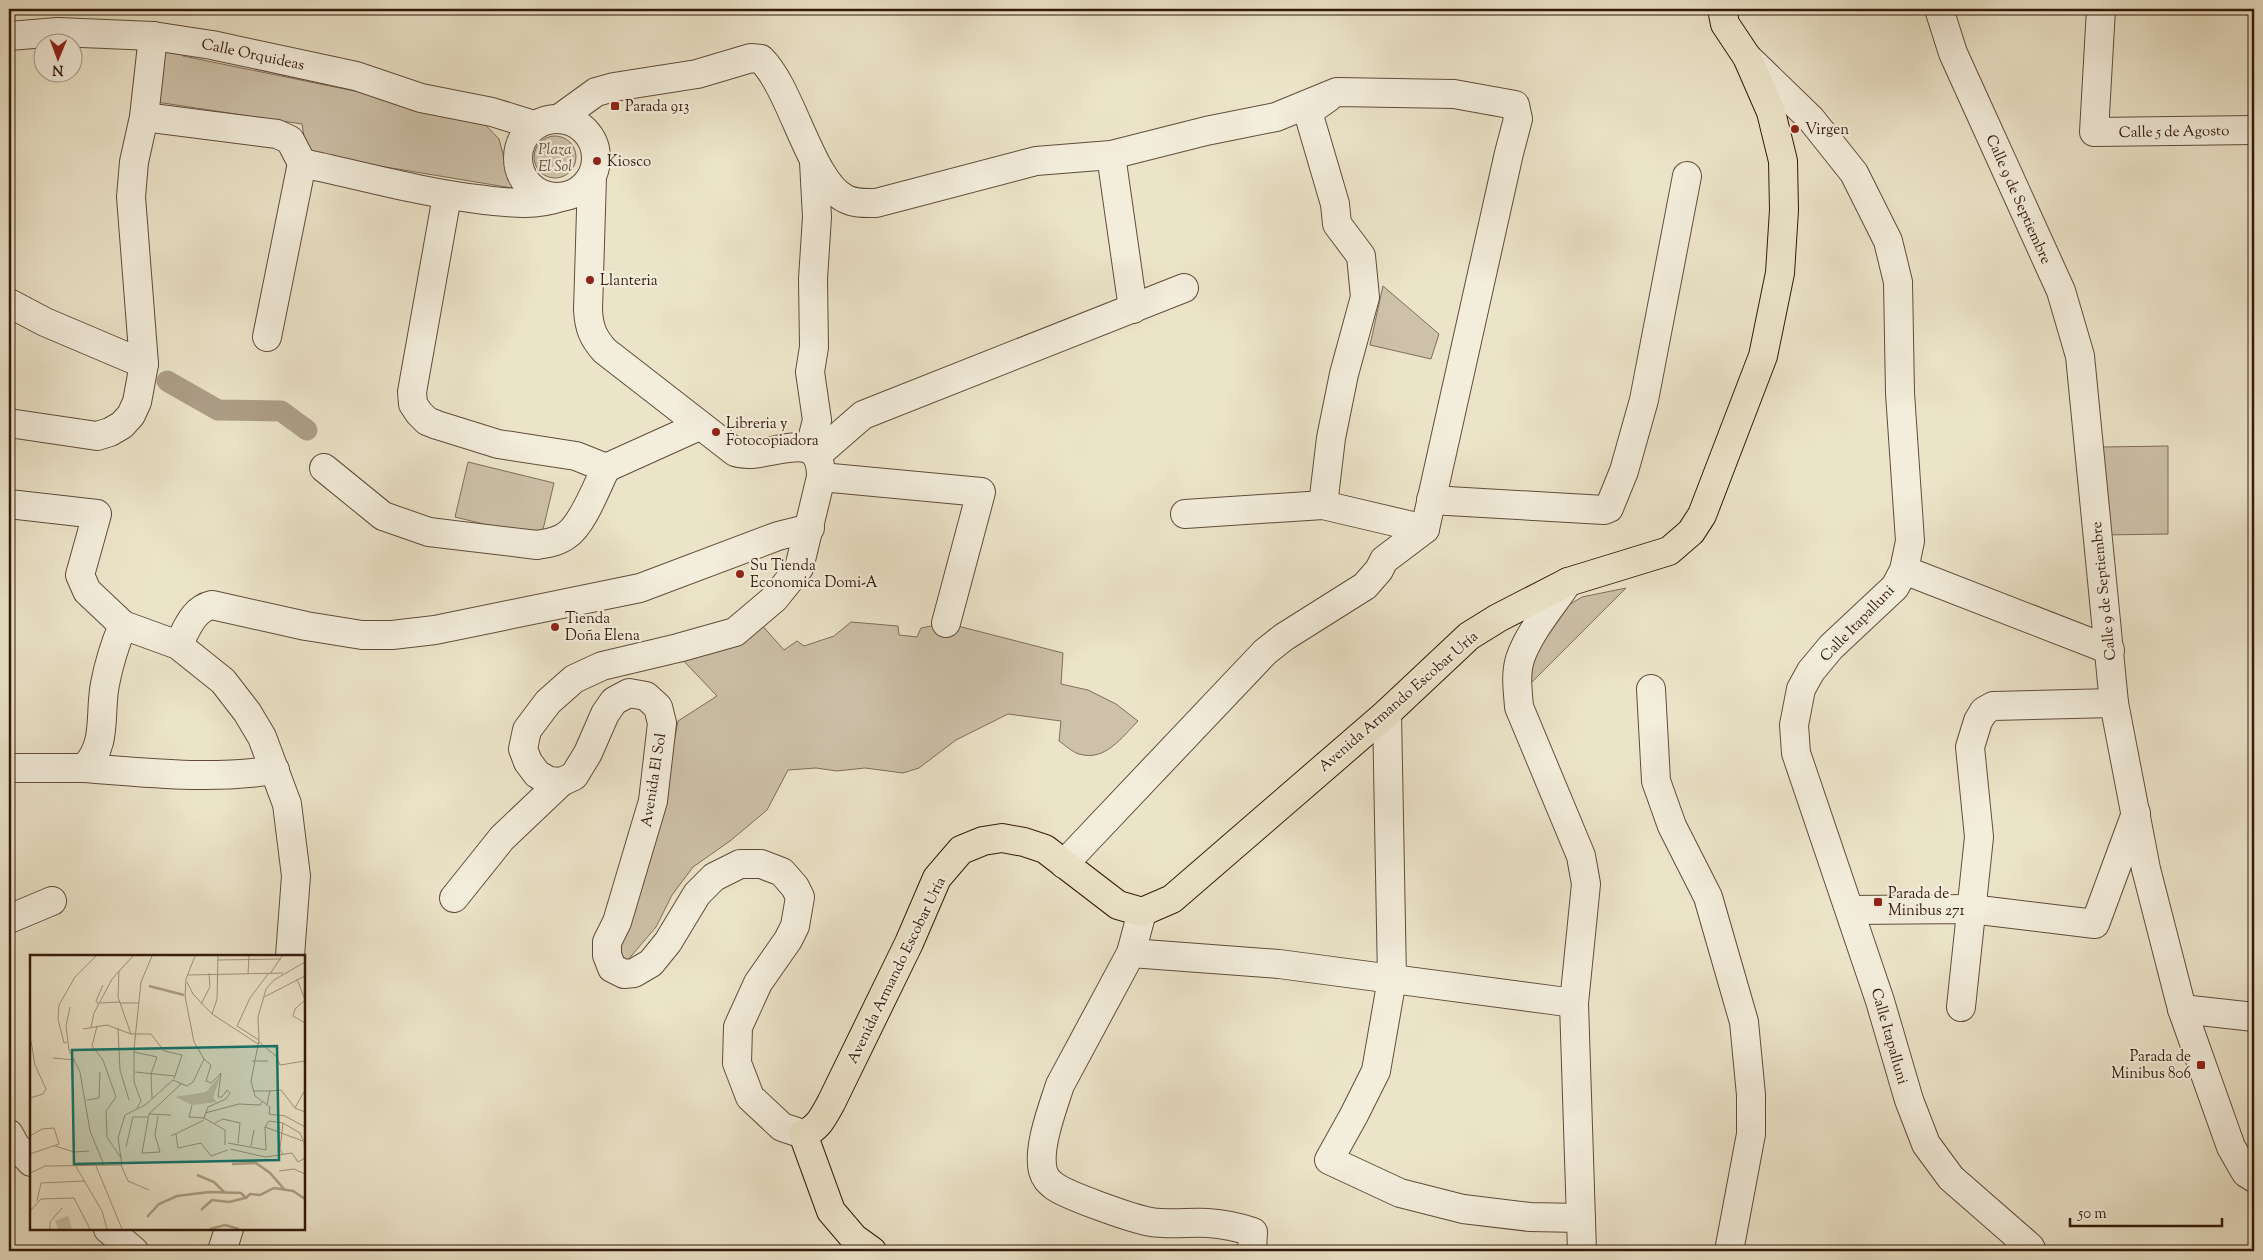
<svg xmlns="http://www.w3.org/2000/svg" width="2263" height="1260" viewBox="0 0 2263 1260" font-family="'Sorts Mill Goudy',serif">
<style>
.green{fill:#cdc1a9;stroke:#806d5a}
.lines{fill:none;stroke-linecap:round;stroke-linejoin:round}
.canal{stroke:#ad9f88;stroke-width:21}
.minor-casing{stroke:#614c3a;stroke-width:30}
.major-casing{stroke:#33190b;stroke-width:30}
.minor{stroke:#f3eddc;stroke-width:28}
.major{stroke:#ece4c9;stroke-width:28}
.poi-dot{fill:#8f2418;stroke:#f3eddc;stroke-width:2}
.labels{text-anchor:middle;stroke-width:4.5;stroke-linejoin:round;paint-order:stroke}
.street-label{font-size:15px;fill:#33190b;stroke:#f3eddc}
.poi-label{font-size:15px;fill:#33190b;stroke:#f3eddc;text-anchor:start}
.park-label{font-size:15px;font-style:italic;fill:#614b3a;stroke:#f3eddc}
.inset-river{fill:none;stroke:#ad9f88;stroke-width:2.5}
.inset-road{fill:none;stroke:#a2937d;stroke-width:1}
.view{fill:#0f766e;fill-opacity:0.15;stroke:#0f766e;stroke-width:2.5}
.inset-edge{fill:none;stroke:#33190b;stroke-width:2.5}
</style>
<rect width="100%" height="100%" fill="#ece4c9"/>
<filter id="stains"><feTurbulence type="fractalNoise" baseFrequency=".004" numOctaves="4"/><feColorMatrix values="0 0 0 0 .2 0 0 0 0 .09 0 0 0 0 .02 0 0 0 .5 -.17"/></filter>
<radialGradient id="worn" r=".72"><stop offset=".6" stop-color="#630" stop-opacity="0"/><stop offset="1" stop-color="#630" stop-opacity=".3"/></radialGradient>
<!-- green -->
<g class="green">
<polygon points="173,44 183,56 477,116 499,139 512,188 307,154 302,124 143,100 151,56"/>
<circle cx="555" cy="157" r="21"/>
<polygon points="1383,286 1439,334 1431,359 1370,345"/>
<polygon points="2168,446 2168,534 2104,535 2103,447"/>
<polygon points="468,462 554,483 541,538 455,517"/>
<polygon points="1626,588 1507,707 1537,624 1582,597"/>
<path d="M851,622L898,626L899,635L917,637L921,628L946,623L1063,653L1061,684L1088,690L1116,704L1138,721C1122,737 1105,762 1079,754C1072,752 1065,745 1059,741L1061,721L1008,714L956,740L919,768L903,773L865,768L837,771L816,768L788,770L767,810L730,841L693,867L672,895L656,927L626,962L615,950L666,784L678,721L717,696L678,655L760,623L784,650L797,641L804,646L834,636Z"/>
</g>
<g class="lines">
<!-- canal -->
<polyline class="canal" points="167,381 218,410 281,411 307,430"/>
<!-- minor casing -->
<g class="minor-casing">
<g id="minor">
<polyline points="1939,9 1953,53 2061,291 2080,356 2114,703 2146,869 2182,1009 2231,1147 2246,1173 2254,1178"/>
<polyline points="2101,9 2094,132 2254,130"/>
<polyline points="9,36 58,32 153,36 212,45 356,76 421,98 492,112 534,125"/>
<polyline points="1747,57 1811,119 1854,173 1888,241 1898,282 1900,393 1910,541 1904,570 1895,587 1831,647 1811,671 1801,689 1794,725 1796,753 1880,1001 1909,1100 1926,1144 1951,1178 2030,1247 2032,1251"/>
<polyline points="144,117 153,36"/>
<path d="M560,118L596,92L614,87L697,74L751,58L761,59C792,89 811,183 846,199C856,204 865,203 876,203L1036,161L1111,155L1206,131L1276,117L1337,92L1454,94L1515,105L1518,119L1509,153L1425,529L1384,560L1379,570L1365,586L1284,637L1265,652L1064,864"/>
<circle cx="557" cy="158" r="39"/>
<polyline points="1111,155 1133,309"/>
<path d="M592,177L588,310C589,328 593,338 605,351L735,452C767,463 821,421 821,477L799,568L775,598L735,632L678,648L602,666L574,679L548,702L527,730L523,749L528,762L537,774L549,781L561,782L574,776L588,753L605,714L614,701L629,693L646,696L658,707L662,723L653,801L617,922L607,942V955L612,968L624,974L634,973L651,963L668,942L697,894L714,877L740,864H761L782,872L795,887L800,897L795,926L788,940L758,983L738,1027L737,1063L750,1097L782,1127L803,1134"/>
<polyline points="447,196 412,392 413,404 419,413 427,421 437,425 498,444 576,456 606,468 699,426"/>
<polyline points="9,303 45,322 144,364"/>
<polyline points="267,337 302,163"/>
<path d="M9,423L97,436L110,432L122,425L131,415L137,402L144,364L131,197L134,162L144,117L277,134L290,140L302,163C363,176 423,193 485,200C512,203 535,206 561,197"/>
<polyline points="810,448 817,420 810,372 814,347 813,279 817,217 814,162"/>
<polyline points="817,455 863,415 1184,288"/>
<path d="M324,468L383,516L429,532L537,545C548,543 558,542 567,535C583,524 597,486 606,468"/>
<polyline points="821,477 981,492 946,623"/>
<polyline points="1431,500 1604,510 1609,508 1624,471 1644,400 1687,176"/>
<polyline points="9,504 97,514 80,575 87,591 123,625 178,645 223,681 247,712 262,737 287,804 296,876 290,956"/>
<polyline points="1323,505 1331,438 1344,374 1365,297 1361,256 1337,224 1335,204 1308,112 1329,97"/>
<polyline points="1185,514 1323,505 1425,529"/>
<polyline points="1904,570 2110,650"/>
<path d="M1568,582C1552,606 1529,632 1520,659C1515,675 1518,691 1519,707L1581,856L1586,884L1574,1003L1582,1251"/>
<path d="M178,645C187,629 193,609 212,605L306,626L362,635H392L435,630L640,588L778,536L810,528"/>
<polyline points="1651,689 1656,781 1672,826 1708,897 1744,1022 1751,1095 1751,1134 1729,1251"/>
<polyline points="1387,713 1392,979 1376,1071 1354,1115 1329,1160 1400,1193 1463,1209 1530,1217 1581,1218"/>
<path d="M9,768H84C108,745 99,714 105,684C109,663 115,644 123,625"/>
<path d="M84,768C149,773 211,780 275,770"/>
<polyline points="454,898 502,838 561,782"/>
<polyline points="1850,910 1971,909 2095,924 2136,813"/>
<path d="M1142,912L1131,953L1060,1085C1053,1107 1037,1148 1043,1171C1045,1178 1048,1181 1054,1186C1068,1196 1133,1219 1151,1222C1170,1225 1189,1222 1208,1223C1224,1224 1238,1227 1253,1232L1252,1251"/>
<polyline points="9,919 52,901"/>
<polyline points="1131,953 1279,964 1574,1003"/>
<polyline points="1961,1007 1979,837 1970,747 1978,721 1984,711 1993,706 2114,703"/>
<polyline points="2182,1009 2254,1017"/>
<polyline points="9,1134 15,1145 31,1162"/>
<polyline points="108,1229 134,1251"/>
<polyline points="222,1251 229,1229"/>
</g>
</g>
<!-- major casing -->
<g class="major-casing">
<path id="major" d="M872,1251L854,1238L831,1211L803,1134C818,1129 823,1117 831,1103L909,943L937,878L961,850L983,841L1002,838L1024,842L1045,849L1118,905L1142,912L1172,899L1387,713L1469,636L1498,618L1568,582L1669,551L1691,532L1702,515L1763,356L1780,273L1784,210L1783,161L1771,112L1747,57L1725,24L1722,9"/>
</g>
<!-- minor -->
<use href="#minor" class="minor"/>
<!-- major -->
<use href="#major" class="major"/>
</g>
<!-- markers -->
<g class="poi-dot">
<rect x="610" y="101" width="10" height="10" rx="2.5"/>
<circle cx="1795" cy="129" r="5"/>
<circle cx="597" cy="161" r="5"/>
<circle cx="590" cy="280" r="5"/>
<circle cx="716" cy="432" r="5"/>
<circle cx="740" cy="574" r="5"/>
<circle cx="555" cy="627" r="5"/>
<rect x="1873" y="897" width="10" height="10" rx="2.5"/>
<rect x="2196" y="1060" width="10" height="10" rx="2.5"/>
</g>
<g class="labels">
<!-- street labels -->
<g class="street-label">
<text transform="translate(253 54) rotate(12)" y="5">Calle Orquideas</text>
<text transform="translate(2174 131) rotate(-1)" y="5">Calle 5 de Agosto</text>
<text transform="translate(2019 199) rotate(66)" y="5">Calle 9 de Septiembre</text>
<text transform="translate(2103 591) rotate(-96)" y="5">Calle 9 de Septiembre</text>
<text transform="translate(1857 623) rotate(-46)" y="5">Calle Itapalluni</text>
<text transform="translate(1398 701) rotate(-41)" y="5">Avenida Armando Escobar Uría</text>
<text transform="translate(653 780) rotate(-81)" y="5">Avenida El Sol</text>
<text transform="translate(896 970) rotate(-64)" y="5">Avenida Armando Escobar Uría</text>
<text transform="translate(1890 1036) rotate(74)" y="5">Calle Itapalluni</text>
</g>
<!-- poi labels -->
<g class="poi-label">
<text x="625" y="111">Parada 913</text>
<text x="1805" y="134">Virgen</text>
<text x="607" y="166">Kiosco</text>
<text x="600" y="285">Llanteria</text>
<text x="726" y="428">Libreria y<tspan x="726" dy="17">Fotocopiadora</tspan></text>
<text x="750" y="570">Su Tienda<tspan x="750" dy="17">Economica Domi-A</tspan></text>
<text x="565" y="623">Tienda<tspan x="565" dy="17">Doña Elena</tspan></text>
<text x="1888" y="898">Parada de<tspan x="1888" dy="17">Minibus 271</tspan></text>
<text x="2191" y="1061" text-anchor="end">Parada de<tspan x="2191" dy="17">Minibus 806</tspan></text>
</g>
<!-- park labels -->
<g class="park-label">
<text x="555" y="154">Plaza<tspan x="555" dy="17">El Sol</tspan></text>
</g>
</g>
<!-- overview -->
<g transform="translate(30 955)">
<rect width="275" height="275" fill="#ece4c9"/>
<path d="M191,119L183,143L187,147L162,150L145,142L176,137ZM38,261L42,274H28L25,266Z" fill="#cdc1a9"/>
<path class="inset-river" d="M119,31L154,40M202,209L226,208L240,218L254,234M167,220L184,227L194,237M171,255L182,245L199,247L215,243M117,262L129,249L147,241L179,237L211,238L216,243L220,239L230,240L244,233L263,236L275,244M180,274L195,270L209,274"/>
<path class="inset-road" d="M187,5L251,4M275,7L244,25L236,34L228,62L229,85L221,126L225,141L240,152L239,159L255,161L275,172M89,16L88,42L101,79M218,19L219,1M240,19L252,1M158,20L253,18M267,24L275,45L265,54L263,61L275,68M157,27L163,39L182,59L228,89M234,42L275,21M70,48L90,47M90,48H109M68,49L66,46L73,30M171,49L180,32L179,18M40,52L36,71L39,95L50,117L60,176L74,210M182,59L187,44L188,1M67,71L62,91L73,105L86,142L76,156L77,182L91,203M61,72L64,58L82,24L103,1M88,73L90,115L99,145M53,74L77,70L101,79H121L134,96L152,100L144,124M229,85L207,71L220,43L238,19M37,87L34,88L28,64L29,50L45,22L66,1M229,87L246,101L250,110L275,106M104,97L127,102L121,119L122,143M23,103L45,105M174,104L181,110L176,126L181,128L191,118L188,142H192L197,135L200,138L196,144L178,152L174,163L195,175V190M222,106H238M105,117L145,121M223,136H240M0,143L13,139L16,134L5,110L1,86M57,145L69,143L70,117M237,149L240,136L251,135L265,153L275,157M162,150L159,162L174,163M107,153L111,146L104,127V94L111,27L122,1M265,153L275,135M175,158L209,149L230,150L232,147M119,159L141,160M128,161L125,180L130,197L112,198L119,159L151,129M185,168L193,164L210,168L208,188M253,168L250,194L253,200M235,172L273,186M146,179L148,193L171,188L181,201L198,195M0,181L12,174L24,173L29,189L0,199M141,181L174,165M198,188L236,195L235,172L239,166L253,168L270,178L273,185M25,191L44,197L59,196M221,191L224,175M96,192L103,162H119M200,194L235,202L262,198L268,207L275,203L274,185M45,210L72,256L77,274M91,210L98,226L119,235M66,211L92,274M249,216L264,214L275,219M0,218L15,211L92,210L88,183L95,160L115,150L143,125L157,131L163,127L174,104L164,87L155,41L156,24L165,1M7,246L11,228L55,226M0,256L11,244L44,243L60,274M20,274V267L32,253"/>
<path class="view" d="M247,91L249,205L44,209L42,95Z"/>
<rect width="275" height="275" class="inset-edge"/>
</g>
<!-- margin -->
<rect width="2263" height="1260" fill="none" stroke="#ece4c9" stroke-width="30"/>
<rect x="10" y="10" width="2243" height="1240" fill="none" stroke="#33190b" stroke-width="2.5"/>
<rect x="15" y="15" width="2233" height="1230" fill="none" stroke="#33190b"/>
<!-- north arrow -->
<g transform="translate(58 58) rotate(181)"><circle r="24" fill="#f3eddc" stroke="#a69888"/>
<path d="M0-4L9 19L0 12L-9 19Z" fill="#8f2418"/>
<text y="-8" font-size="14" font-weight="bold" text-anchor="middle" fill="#33190b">N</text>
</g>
<!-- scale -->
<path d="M2070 1218v8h152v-8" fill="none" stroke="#33190b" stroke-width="2.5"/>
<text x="2078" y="1218" font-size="15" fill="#33190b" stroke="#f3eddc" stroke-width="4" paint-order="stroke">50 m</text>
<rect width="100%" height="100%" filter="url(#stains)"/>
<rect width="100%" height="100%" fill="url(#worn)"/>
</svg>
